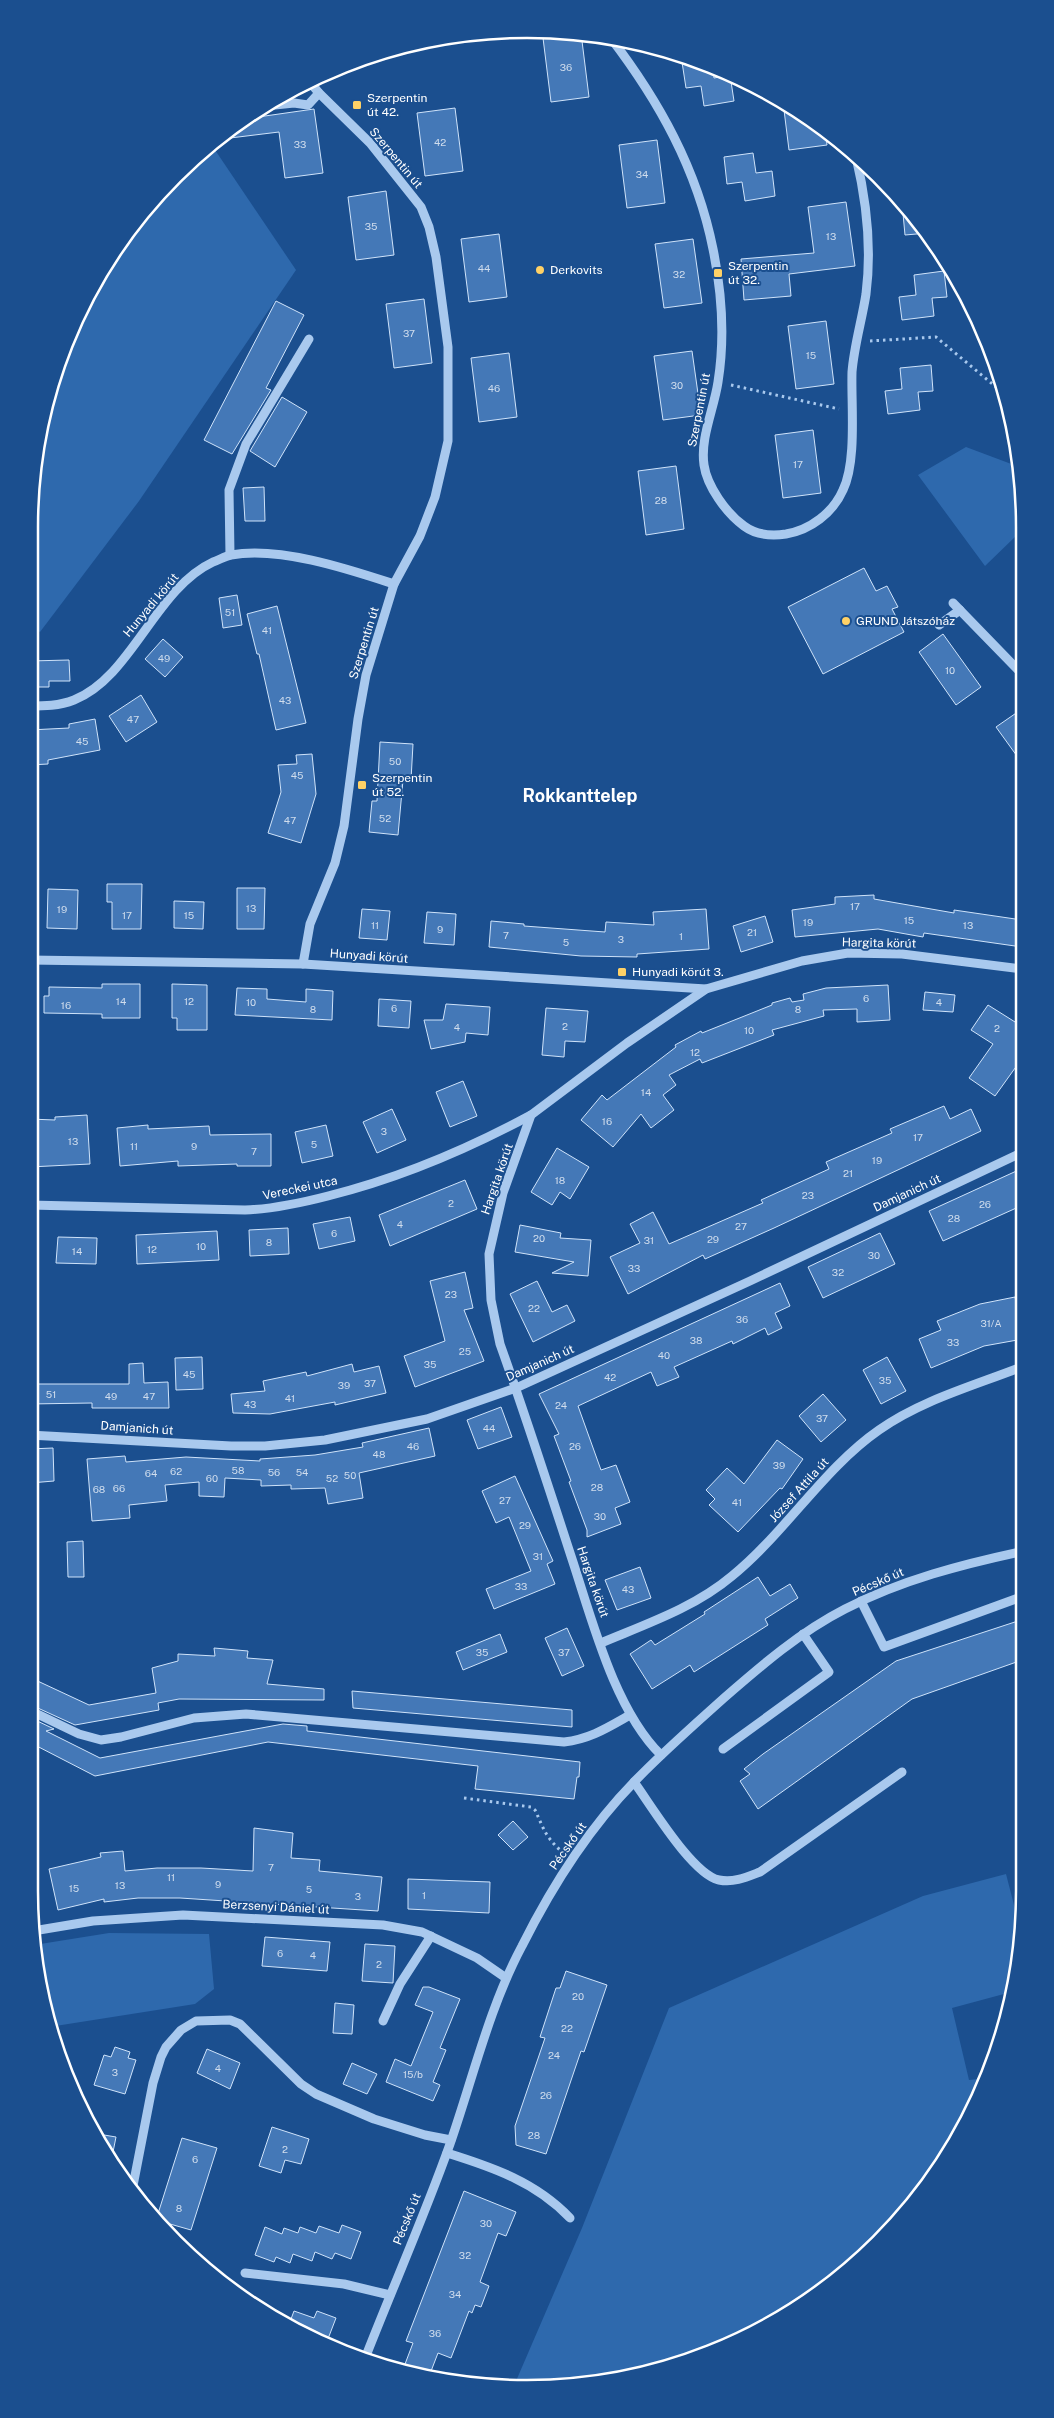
<svg xmlns="http://www.w3.org/2000/svg" width="1054" height="2418" viewBox="0 0 1054 2418" font-family="'Public Sans',sans-serif">
<style>
.green{fill:#2e69ad}
.building{fill:#4478b7;stroke:#cfe3fa}
.lines{fill:none;stroke-linecap:round;stroke-linejoin:round}
.path{stroke:#a9c9ee;stroke-width:3;stroke-dasharray:2.5 4;stroke-linecap:butt}
.minor{stroke:#a9c9ee;stroke-width:9}
.poi-dot{fill:#ffd166;stroke:#1b4f8f;stroke-width:2}
.labels{text-anchor:middle;stroke-width:4;stroke-linejoin:round;paint-order:stroke}
.number-label{font-size:10px;fill:#d0dded}
.poi-label{font-size:12px;fill:#fff;stroke:#1b4f8f;text-anchor:start}
.street-label{font-size:12px;fill:#fff;stroke:#1b4f8f}
.district-label{font-size:18px;font-weight:bold;fill:#fff;stroke:#1b4f8f}
.rim{fill:none;stroke:#fff;stroke-width:2.5}
</style>
<rect width="100%" height="100%" fill="#1b4f8f"/>
<!-- green -->
<g class="green">
<polygon points="211,144 296,270 139,501 40,632 29,626 29,527 38,430 55,367 96,278 153,198"/>
<polygon points="966,447 1014,465 1016,491 1021,496 1021,531 985,566 918,475"/>
<polygon points="1006,1874 1021,1932 1015,1991 952,2008 969,2080 987,2078 959,2140 902,2219 831,2286 776,2323 687,2363 592,2385 527,2389 513,2388 582,2228 669,2008 923,1896"/>
<polygon points="109,1933 209,1934 214,1989 195,2004 49,2027 38,1988 34,1945"/>
</g>
<!-- building -->
<g class="building">
<polygon points="581,33 589,97 551,102 543,38"/>
<polygon points="699,60 713,66 714,78 730,75 734,101 704,106 701,86 686,88 682,62"/>
<polygon points="783,102 825,129 827,145 789,150"/>
<polygon points="455,108 463,171 425,176 417,113"/>
<polygon points="314,109 323,173 285,178 279,132 214,140 244,119"/>
<polygon points="657,140 665,203 627,208 619,145"/>
<polygon points="753,153 756,173 772,171 775,196 745,201 742,182 727,184 724,157"/>
<polygon points="386,191 394,255 356,260 348,197"/>
<polygon points="846,202 855,266 789,274 791,296 744,300 741,259 814,253 808,207"/>
<polygon points="902,203 922,223 928,233 905,235"/>
<polygon points="499,234 507,297 469,302 461,239"/>
<polygon points="693,239 702,303 664,308 655,244"/>
<polygon points="944,271 947,297 932,298 934,316 902,320 899,297 916,295 914,275"/>
<polygon points="424,299 432,363 394,368 386,304"/>
<polygon points="276,301 304,315 266,388 271,390 232,454 204,440"/>
<polygon points="826,321 834,384 796,389 788,326"/>
<polygon points="692,351 701,415 663,420 654,356"/>
<polygon points="509,353 517,417 479,422 471,358"/>
<polygon points="931,365 933,391 918,392 920,410 888,414 885,391 902,389 900,368"/>
<polygon points="282,397 307,412 275,467 250,451"/>
<polygon points="813,430 821,493 783,498 775,435"/>
<polygon points="676,466 684,529 646,535 638,471"/>
<polygon points="264,487 265,521 245,521 243,488"/>
<polygon points="864,568 876,591 887,586 898,607 892,609 904,632 823,674 788,607"/>
<polygon points="237,595 242,625 223,628 219,598"/>
<polygon points="277,606 306,723 276,730 259,654 257,654 247,614"/>
<polygon points="943,634 981,687 956,705 919,652"/>
<polygon points="163,639 183,657 165,677 145,659"/>
<polygon points="69,660 70,681 49,681 49,687 29,687 29,661"/>
<polygon points="141,695 157,722 126,742 109,716"/>
<polygon points="1022,709 1022,763 996,727"/>
<polygon points="95,719 100,750 48,760 48,764 29,765 29,730 69,728 69,724"/>
<polygon points="380,742 413,744 411,780 403,780 398,835 369,832 372,801 377,801"/>
<polygon points="312,754 316,794 301,843 268,833 281,792 278,765 297,764 296,755"/>
<polygon points="107,884 142,884 141,929 112,929 112,902 107,902"/>
<polygon points="237,888 265,888 264,929 237,929"/>
<polygon points="48,889 78,890 77,929 47,928"/>
<polygon points="874,895 874,899 954,913 954,910 1022,920 1022,947 924,933 923,937 878,929 795,937 792,910 835,904 835,897"/>
<polygon points="174,901 204,902 203,929 174,928"/>
<polygon points="362,909 390,911 387,940 359,938"/>
<polygon points="706,909 709,949 637,954 637,957 581,956 489,947 491,921 524,924 524,926 605,932 606,922 654,925 653,912"/>
<polygon points="427,912 456,914 454,945 424,943"/>
<polygon points="765,916 773,942 741,952 733,926"/>
<polygon points="102,984 140,984 140,1018 102,1018 102,1014 44,1013 44,996 49,996 49,987 102,988"/>
<polygon points="172,984 207,985 207,1030 177,1030 177,1018 172,1018"/>
<polygon points="888,985 890,1020 857,1022 857,1009 823,1010 824,1016 772,1030 774,1035 702,1063 700,1059 669,1075 676,1085 663,1095 674,1110 651,1128 641,1114 613,1147 581,1120 602,1095 607,1100 676,1047 675,1045 701,1031 702,1033 772,1005 772,1003 790,998 792,1002 804,1000 803,994 826,988"/>
<polygon points="237,988 267,989 267,999 306,1002 306,989 333,991 332,1020 235,1015"/>
<polygon points="925,992 955,995 953,1012 923,1010"/>
<polygon points="379,999 411,1001 409,1028 378,1026"/>
<polygon points="446,1004 490,1007 488,1035 466,1033 465,1042 431,1049 424,1020 443,1020"/>
<polygon points="988,1005 1023,1027 1023,1057 995,1096 969,1078 993,1044 971,1030"/>
<polygon points="546,1008 588,1011 585,1042 565,1041 564,1057 542,1055"/>
<polygon points="463,1081 477,1116 450,1127 436,1092"/>
<polygon points="944,1106 950,1119 971,1109 981,1131 774,1228 705,1259 703,1255 628,1294 610,1257 640,1243 630,1224 653,1212 669,1244 763,1203 761,1200 829,1169 826,1162 892,1133 890,1129"/>
<polygon points="392,1109 406,1140 377,1153 363,1122"/>
<polygon points="87,1115 90,1164 29,1167 29,1119 55,1120 55,1117"/>
<polygon points="148,1125 148,1129 209,1126 210,1135 271,1134 271,1166 237,1166 237,1164 178,1166 178,1161 120,1166 117,1128"/>
<polygon points="326,1125 333,1156 302,1163 295,1132"/>
<polygon points="557,1148 589,1167 570,1199 560,1192 552,1205 531,1192"/>
<polygon points="1023,1168 1023,1205 943,1241 929,1211"/>
<polygon points="465,1180 477,1209 390,1246 379,1215"/>
<polygon points="350,1217 355,1241 319,1249 313,1224"/>
<polygon points="520,1225 561,1233 560,1238 591,1240 588,1276 552,1273 574,1262 515,1252"/>
<polygon points="288,1228 289,1254 250,1256 249,1230"/>
<polygon points="217,1231 219,1260 137,1264 136,1235"/>
<polygon points="880,1233 895,1264 823,1298 808,1267"/>
<polygon points="58,1237 97,1238 96,1264 56,1263"/>
<polygon points="465,1272 473,1308 464,1310 484,1361 415,1387 404,1356 445,1341 430,1281"/>
<polygon points="537,1281 552,1312 567,1305 575,1321 533,1342 510,1294"/>
<polygon points="780,1283 790,1306 775,1313 782,1328 768,1335 765,1328 733,1344 732,1341 674,1367 679,1377 657,1386 651,1372 578,1406 601,1470 616,1465 630,1502 615,1508 621,1524 587,1537 587,1530 569,1482 571,1481 554,1436 559,1434 539,1394"/>
<polygon points="1015,1297 1023,1339 984,1346 931,1368 919,1339 941,1330 937,1321 980,1304"/>
<polygon points="202,1357 203,1389 176,1390 175,1358"/>
<polygon points="887,1357 906,1391 881,1404 863,1370"/>
<polygon points="143,1363 144,1383 168,1382 169,1408 92,1408 92,1403 29,1404 29,1384 129,1384 129,1364"/>
<polygon points="352,1364 354,1372 379,1366 386,1393 335,1405 335,1402 270,1414 233,1413 231,1394 265,1391 263,1381 306,1372 307,1376"/>
<polygon points="823,1394 846,1420 821,1442 799,1416"/>
<polygon points="501,1407 512,1437 478,1449 467,1420"/>
<polygon points="429,1428 435,1456 359,1473 363,1498 328,1504 325,1488 291,1489 291,1485 261,1486 261,1480 225,1478 224,1497 199,1496 199,1482 165,1485 167,1501 129,1505 130,1518 92,1521 87,1459 125,1456 126,1462 186,1457 260,1461 260,1459 315,1455 363,1447 362,1443"/>
<polygon points="777,1440 803,1459 782,1489 780,1488 738,1532 709,1505 715,1499 706,1490 727,1468 744,1484"/>
<polygon points="53,1448 54,1481 30,1483 29,1449"/>
<polygon points="515,1476 553,1561 547,1564 555,1584 494,1609 486,1589 531,1571 509,1517 496,1523 482,1491"/>
<polygon points="83,1541 84,1577 68,1577 67,1542"/>
<polygon points="640,1567 651,1598 617,1610 605,1580"/>
<polygon points="758,1577 770,1596 790,1584 798,1598 765,1619 768,1625 694,1672 690,1665 652,1689 630,1654 651,1640 655,1645 705,1614 704,1612"/>
<polygon points="1024,1619 1025,1659 912,1699 758,1809 740,1781 750,1774 744,1769 763,1754 896,1661"/>
<polygon points="567,1628 584,1666 562,1676 545,1638"/>
<polygon points="500,1634 507,1652 463,1670 456,1652"/>
<polygon points="214,1648 248,1651 247,1658 273,1660 267,1684 324,1689 324,1700 179,1699 158,1703 159,1710 75,1725 29,1704 29,1677 89,1705 156,1693 152,1668 178,1661 178,1654 215,1656"/>
<polygon points="352,1691 572,1710 572,1727 353,1708"/>
<polygon points="29,1717 54,1729 46,1731 100,1758 283,1724 307,1726 307,1731 580,1762 579,1777 577,1777 574,1799 475,1789 478,1766 268,1742 95,1776 29,1742"/>
<polygon points="513,1821 528,1837 513,1850 498,1835"/>
<polygon points="254,1828 293,1833 291,1858 320,1860 319,1871 382,1877 378,1911 180,1898 138,1898 104,1902 104,1899 58,1910 49,1869 101,1857 100,1853 123,1851 125,1871 157,1868 201,1868 253,1871"/>
<polygon points="408,1879 490,1882 489,1913 408,1909"/>
<polygon points="265,1937 330,1942 327,1971 262,1966"/>
<polygon points="365,1944 395,1946 393,1983 362,1981"/>
<polygon points="566,1971 607,1985 584,2052 581,2051 546,2154 516,2145 515,2126 545,2038 540,2037 556,1988 560,1988"/>
<polygon points="423,1987 429,1987 460,1999 440,2048 446,2050 433,2082 440,2085 433,2101 386,2082 395,2059 411,2066 433,2012 415,2005"/>
<polygon points="335,2003 354,2005 352,2034 333,2033"/>
<polygon points="115,2047 130,2052 128,2058 136,2060 125,2094 94,2085 104,2055 111,2057"/>
<polygon points="207,2049 240,2063 230,2089 197,2073"/>
<polygon points="352,2063 377,2074 367,2094 343,2084"/>
<polygon points="272,2127 309,2139 301,2164 285,2160 281,2173 259,2166"/>
<polygon points="92,2133 116,2137 111,2162 95,2140"/>
<polygon points="182,2138 217,2148 191,2230 156,2220"/>
<polygon points="464,2191 516,2212 506,2236 498,2233 480,2282 489,2286 481,2307 475,2305 472,2313 469,2311 451,2358 438,2353 428,2379 402,2372 413,2343 406,2341"/>
<polygon points="342,2225 361,2232 351,2259 335,2253 332,2259 315,2252 312,2261 293,2254 290,2263 276,2257 274,2262 255,2255 265,2227 282,2234 284,2228 298,2233 300,2227 316,2233 319,2226 339,2233"/>
<polygon points="294,2311 314,2318 317,2311 336,2318 326,2344 288,2327"/>
</g>
<g class="lines">
<!-- path -->
<g class="path">
<polyline points="870,341 936,337 1002,392"/>
<polyline points="731,385 839,409"/>
<path d="M464,1798L531,1807L535,1810C544,1829 544,1835 561,1851"/>
</g>
<!-- minor -->
<g class="minor">
<path d="M610,37C659,101 697,169 713,249C722,293 725,338 718,382C714,409 700,438 704,465C707,486 726,513 744,526C756,535 772,536 786,534C810,530 833,513 843,490C857,461 851,405 852,372C854,346 862,320 866,294C872,247 867,203 856,157"/>
<polyline points="265,106 294,103 308,105 319,93"/>
<polyline points="230,555 229,490 246,444 309,339"/>
<polyline points="953,603 1022,674"/>
<polyline points="939,625 960,610"/>
<path d="M29,706C44,706 59,706 74,700C132,677 155,589 213,562C219,560 225,556 231,555C279,546 348,569 394,584"/>
<polyline points="29,960 303,964 706,989"/>
<polyline points="303,964 310,924 335,863 344,826 358,719 366,675 394,584 420,536 435,497 448,441 448,347 436,257 429,227 421,207 370,143 319,93 308,80"/>
<path d="M29,1205L245,1210C274,1209 301,1203 328,1196C400,1178 466,1150 531,1115"/>
<polyline points="29,1435 231,1446 265,1446 325,1440 427,1419 516,1388 750,1281 1023,1152"/>
<polyline points="861,1601 884,1647 1021,1597"/>
<path d="M601,1643C646,1624 694,1608 732,1576C785,1533 824,1468 879,1430C921,1400 976,1385 1024,1366"/>
<path d="M29,1710L79,1734L101,1740L121,1737L194,1718L246,1714L564,1742C590,1739 607,1728 630,1715"/>
<polyline points="723,1749 829,1672 803,1634"/>
<path d="M661,1755C614,1709 592,1619 571,1556C548,1485 525,1414 500,1344L491,1300L489,1254L503,1193L531,1115L627,1043L706,989L802,961L848,953L902,954L1022,969"/>
<path d="M634,1782C651,1805 692,1874 719,1880C734,1883 747,1877 760,1872L902,1772"/>
<polyline points="33,1931 93,1921 183,1915 383,1925 422,1932 477,1958 506,1978"/>
<polyline points="383,2021 400,1984 431,1936"/>
<path d="M447,2153C492,2167 536,2182 570,2218"/>
<polyline points="132,2191 153,2083 161,2057 166,2047 181,2030 196,2021 230,2020 240,2024 301,2084 316,2094 374,2119 425,2135 451,2140"/>
<polyline points="245,2273 344,2284 390,2295"/>
<path d="M364,2361C392,2289 424,2217 450,2144C473,2078 489,2008 522,1946C551,1888 589,1828 635,1781C663,1752 694,1725 724,1698C762,1665 800,1632 845,1609C901,1580 963,1564 1024,1551"/>
</g>
</g>
<!-- markers -->
<g class="poi-dot">
<rect x="352" y="100" width="10" height="10" rx="2.5"/>
<circle cx="540" cy="270" r="5"/>
<rect x="713" y="268" width="10" height="10" rx="2.5"/>
<circle cx="846" cy="621" r="5"/>
<rect x="357" y="780" width="10" height="10" rx="2.5"/>
<rect x="617" y="967" width="10" height="10" rx="2.5"/>
</g>
<g class="labels">
<!-- number labels -->
<g class="number-label">
<text x="566" y="71">36</text>
<text x="440" y="146">42</text>
<text x="300" y="148">33</text>
<text x="642" y="178">34</text>
<text x="371" y="230">35</text>
<text x="831" y="240">13</text>
<text x="484" y="272">44</text>
<text x="679" y="278">32</text>
<text x="409" y="337">37</text>
<text x="811" y="359">15</text>
<text x="677" y="389">30</text>
<text x="494" y="392">46</text>
<text x="798" y="468">17</text>
<text x="661" y="504">28</text>
<text x="230" y="616">51</text>
<text x="267" y="634">41</text>
<text x="164" y="662">49</text>
<text x="950" y="674">10</text>
<text x="285" y="704">43</text>
<text x="133" y="723">47</text>
<text x="82" y="745">45</text>
<text x="395" y="765">50</text>
<text x="297" y="779">45</text>
<text x="385" y="822">52</text>
<text x="290" y="824">47</text>
<text x="855" y="910">17</text>
<text x="251" y="912">13</text>
<text x="62" y="913">19</text>
<text x="127" y="919">17</text>
<text x="189" y="919">15</text>
<text x="909" y="924">15</text>
<text x="808" y="926">19</text>
<text x="375" y="929">11</text>
<text x="968" y="929">13</text>
<text x="440" y="933">9</text>
<text x="752" y="936">21</text>
<text x="506" y="939">7</text>
<text x="681" y="940">1</text>
<text x="621" y="943">3</text>
<text x="566" y="946">5</text>
<text x="866" y="1002">6</text>
<text x="121" y="1005">14</text>
<text x="189" y="1005">12</text>
<text x="251" y="1006">10</text>
<text x="939" y="1006">4</text>
<text x="66" y="1009">16</text>
<text x="394" y="1012">6</text>
<text x="313" y="1013">8</text>
<text x="798" y="1013">8</text>
<text x="565" y="1030">2</text>
<text x="457" y="1031">4</text>
<text x="997" y="1032">2</text>
<text x="749" y="1034">10</text>
<text x="695" y="1056">12</text>
<text x="646" y="1096">14</text>
<text x="607" y="1125">16</text>
<text x="384" y="1135">3</text>
<text x="918" y="1141">17</text>
<text x="73" y="1145">13</text>
<text x="314" y="1148">5</text>
<text x="134" y="1150">11</text>
<text x="194" y="1150">9</text>
<text x="254" y="1155">7</text>
<text x="877" y="1164">19</text>
<text x="848" y="1177">21</text>
<text x="560" y="1184">18</text>
<text x="808" y="1199">23</text>
<text x="451" y="1207">2</text>
<text x="985" y="1208">26</text>
<text x="954" y="1222">28</text>
<text x="400" y="1228">4</text>
<text x="741" y="1230">27</text>
<text x="334" y="1237">6</text>
<text x="539" y="1242">20</text>
<text x="713" y="1243">29</text>
<text x="649" y="1244">31</text>
<text x="269" y="1246">8</text>
<text x="201" y="1250">10</text>
<text x="152" y="1253">12</text>
<text x="77" y="1255">14</text>
<text x="874" y="1259">30</text>
<text x="634" y="1272">33</text>
<text x="838" y="1276">32</text>
<text x="451" y="1298">23</text>
<text x="534" y="1312">22</text>
<text x="742" y="1323">36</text>
<text x="991" y="1327">31/A</text>
<text x="696" y="1344">38</text>
<text x="953" y="1346">33</text>
<text x="465" y="1355">25</text>
<text x="664" y="1359">40</text>
<text x="430" y="1368">35</text>
<text x="189" y="1378">45</text>
<text x="610" y="1381">42</text>
<text x="885" y="1384">35</text>
<text x="370" y="1387">37</text>
<text x="344" y="1389">39</text>
<text x="51" y="1398">51</text>
<text x="111" y="1400">49</text>
<text x="149" y="1400">47</text>
<text x="290" y="1402">41</text>
<text x="250" y="1408">43</text>
<text x="561" y="1409">24</text>
<text x="822" y="1422">37</text>
<text x="489" y="1432">44</text>
<text x="413" y="1450">46</text>
<text x="575" y="1450">26</text>
<text x="379" y="1458">48</text>
<text x="779" y="1469">39</text>
<text x="238" y="1474">58</text>
<text x="176" y="1475">62</text>
<text x="274" y="1476">56</text>
<text x="302" y="1476">54</text>
<text x="151" y="1477">64</text>
<text x="350" y="1479">50</text>
<text x="212" y="1482">60</text>
<text x="332" y="1482">52</text>
<text x="597" y="1491">28</text>
<text x="119" y="1492">66</text>
<text x="99" y="1493">68</text>
<text x="505" y="1504">27</text>
<text x="737" y="1506">41</text>
<text x="600" y="1520">30</text>
<text x="525" y="1529">29</text>
<text x="538" y="1560">31</text>
<text x="521" y="1590">33</text>
<text x="628" y="1593">43</text>
<text x="482" y="1656">35</text>
<text x="564" y="1656">37</text>
<text x="271" y="1871">7</text>
<text x="171" y="1881">11</text>
<text x="218" y="1888">9</text>
<text x="120" y="1889">13</text>
<text x="74" y="1892">15</text>
<text x="309" y="1893">5</text>
<text x="424" y="1899">1</text>
<text x="358" y="1900">3</text>
<text x="280" y="1957">6</text>
<text x="313" y="1959">4</text>
<text x="379" y="1968">2</text>
<text x="578" y="2000">20</text>
<text x="567" y="2032">22</text>
<text x="554" y="2059">24</text>
<text x="218" y="2072">4</text>
<text x="115" y="2076">3</text>
<text x="413" y="2078">15/b</text>
<text x="546" y="2099">26</text>
<text x="534" y="2139">28</text>
<text x="285" y="2153">2</text>
<text x="195" y="2163">6</text>
<text x="179" y="2212">8</text>
<text x="486" y="2227">30</text>
<text x="465" y="2259">32</text>
<text x="455" y="2298">34</text>
<text x="435" y="2337">36</text>
</g>
<!-- poi labels -->
<g class="poi-label">
<text x="367" y="102">Szerpentin<tspan x="367" dy="14">út 42.</tspan></text>
<text x="728" y="270">Szerpentin<tspan x="728" dy="14">út 32.</tspan></text>
<text x="550" y="274">Derkovits</text>
<text x="856" y="625">GRUND Játszóház</text>
<text x="372" y="782">Szerpentin<tspan x="372" dy="14">út 52.</tspan></text>
<text x="632" y="976">Hunyadi körút 3.</text>
</g>
<!-- street labels -->
<g class="street-label">
<text transform="translate(396 158) rotate(50)" y="4">Szerpentin út</text>
<text transform="translate(699 410) rotate(-79)" y="4">Szerpentin út</text>
<text transform="translate(151 605) rotate(-50)" y="4">Hunyadi körút</text>
<text transform="translate(364 643) rotate(-73)" y="4">Szerpentin út</text>
<text transform="translate(879 943) rotate(1)" y="4">Hargita körút</text>
<text transform="translate(369 956) rotate(4)" y="4">Hunyadi körút</text>
<text transform="translate(497 1179) rotate(-71)" y="4">Hargita körút</text>
<text transform="translate(300 1188) rotate(-12)" y="4">Vereckei utca</text>
<text transform="translate(907 1193) rotate(-25)" y="4">Damjanich út</text>
<text transform="translate(540 1363) rotate(-24)" y="4">Damjanich út</text>
<text transform="translate(137 1428) rotate(4)" y="4">Damjanich út</text>
<text transform="translate(799 1490) rotate(-48)" y="4">József Attila út</text>
<text transform="translate(593 1582) rotate(71)" y="4">Hargita körút</text>
<text transform="translate(878 1582) rotate(-23)" y="4">Pécskő út</text>
<text transform="translate(568 1846) rotate(-55)" y="4">Pécskő út</text>
<text transform="translate(276 1907) rotate(3)" y="4">Berzsenyi Dániel út</text>
<text transform="translate(407 2219) rotate(-68)" y="4">Pécskő út</text>
</g>
<!-- district labels -->
<g class="district-label">
<text x="580" y="802">Rokkanttelep</text>
</g>
</g>
<!-- crop -->
<path d="M0 0H1054V2418H0ZM527 38H527A489 489 0 0 1 1016 527V1891A489 489 0 0 1 527 2380H527A489 489 0 0 1 38 1891V527A489 489 0 0 1 527 38Z" fill="#1b4f8f" fill-rule="evenodd"/>
<path class="rim" d="M527 38H527A489 489 0 0 1 1016 527V1891A489 489 0 0 1 527 2380H527A489 489 0 0 1 38 1891V527A489 489 0 0 1 527 38Z"/>
</svg>
